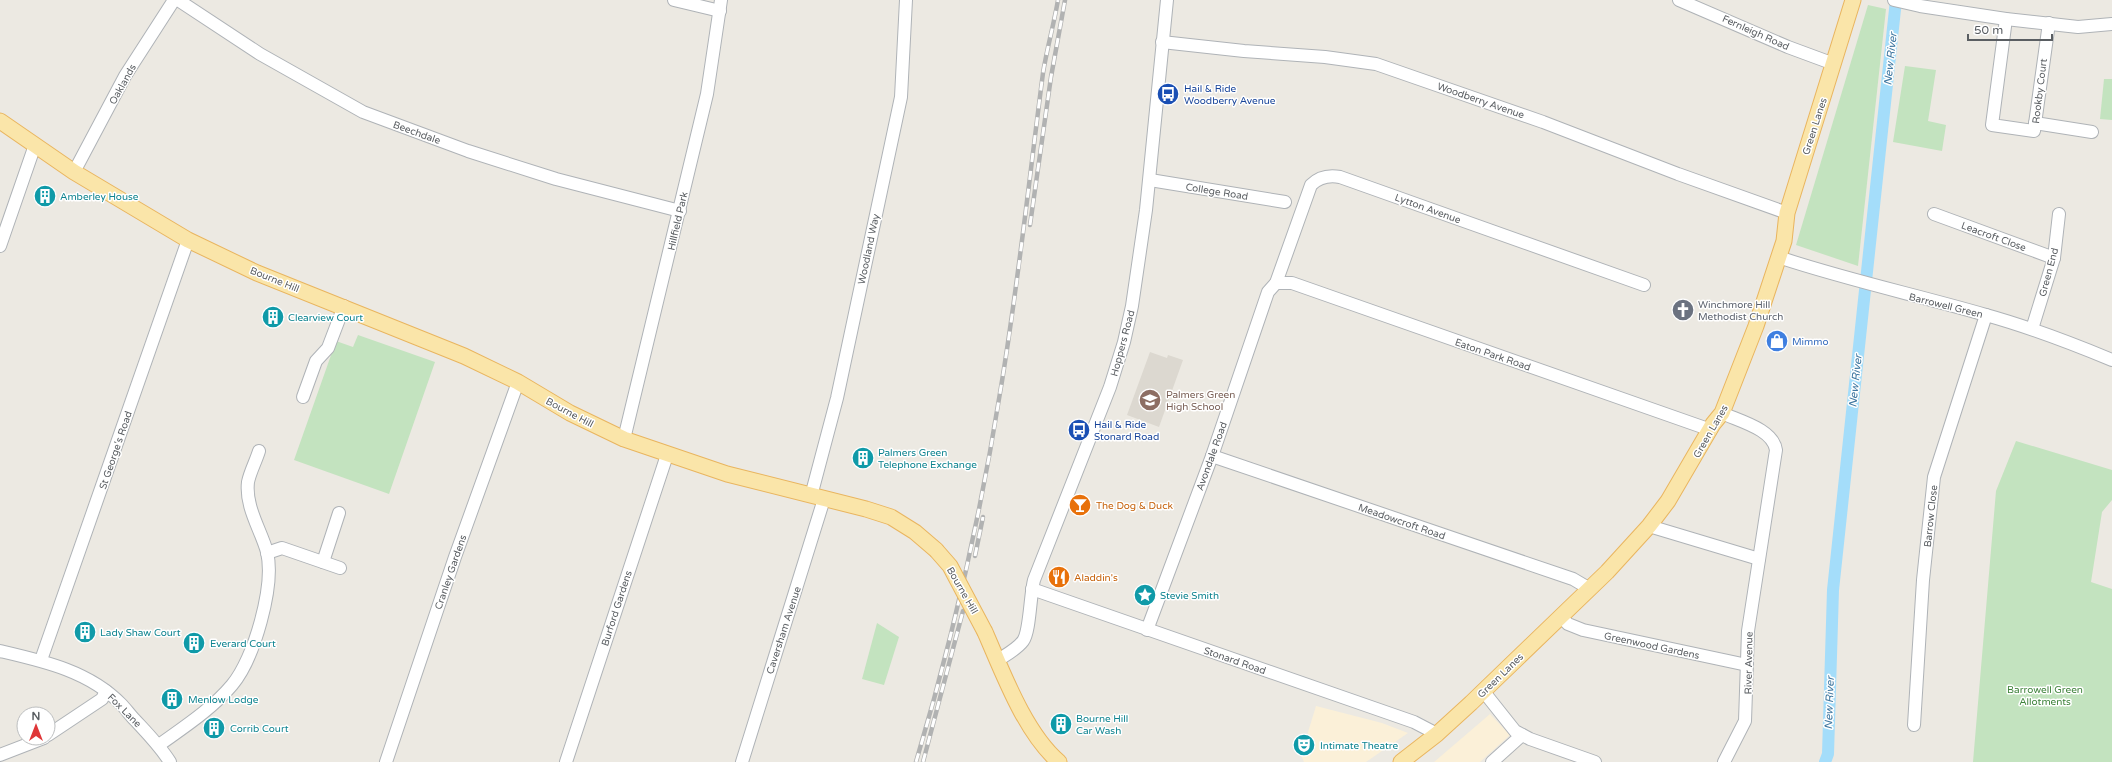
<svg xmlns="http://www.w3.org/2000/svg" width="2112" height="762" viewBox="0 0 2112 762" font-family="'Varela Round',sans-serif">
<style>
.commercial{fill:#fbf0d8}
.education{fill:#dcd8d0}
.green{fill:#c3e3bf}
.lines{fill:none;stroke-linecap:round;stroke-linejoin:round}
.canal{stroke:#a4ddfa;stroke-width:12}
.minor-casing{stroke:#afb3b7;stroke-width:14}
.major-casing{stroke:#e9b55f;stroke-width:17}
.minor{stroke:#fff;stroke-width:12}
.major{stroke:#fae5a9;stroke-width:15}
.rail-casing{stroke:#b1b2b2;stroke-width:4.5}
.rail{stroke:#fff;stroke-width:3;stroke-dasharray:9;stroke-linecap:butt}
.major-bridge-casing{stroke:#e9b55f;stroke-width:17;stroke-linecap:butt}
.major-bridge{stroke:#fae5a9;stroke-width:15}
.labels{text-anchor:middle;stroke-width:3;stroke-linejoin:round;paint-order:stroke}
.street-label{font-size:10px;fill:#5a5e62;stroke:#fff}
.transit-label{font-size:10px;fill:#164399;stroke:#fff;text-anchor:start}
.culture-label{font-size:10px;fill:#0d838f;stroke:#fff;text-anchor:start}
.worship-label{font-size:10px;fill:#5b616d;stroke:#fff;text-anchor:start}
.shop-label{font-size:10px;fill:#366cbe;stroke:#fff;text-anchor:start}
.education-label{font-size:10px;fill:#785e54;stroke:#fff;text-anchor:start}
.food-label{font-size:10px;fill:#c56008;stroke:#fff;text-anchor:start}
.park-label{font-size:10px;fill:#3d8239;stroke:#fff}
.water-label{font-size:11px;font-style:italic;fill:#4179a2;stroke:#fff}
</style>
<rect width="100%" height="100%" fill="#ece9e2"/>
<!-- commercial -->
<g class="commercial">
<polygon points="1316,706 1382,723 1408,733 1366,762 1304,762 1301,755"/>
<polygon points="1490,714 1510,735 1480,762 1434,762"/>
</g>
<!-- education -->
<polygon class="education" points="1150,352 1167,358 1168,355 1183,360 1159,427 1127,415"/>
<!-- green -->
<g class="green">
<polygon points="1868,5 1886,9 1858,266 1796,245"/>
<polygon points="1905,66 1936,70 1928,121 1946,125 1942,151 1893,142"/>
<polygon points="2104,79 2112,79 2112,120 2100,119"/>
<polygon points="358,335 435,362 389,494 294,460 336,341 353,347"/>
<polygon points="2016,441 2112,470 2112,500 2102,512 2091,582 2112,589 2112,762 1973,762 1996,491"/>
<polygon points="877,623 899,637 884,685 862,679"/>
</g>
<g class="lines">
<!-- canal -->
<polyline class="canal" points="1825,762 1828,754 1833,590 1896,0"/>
<!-- minor casing -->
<g class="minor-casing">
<g id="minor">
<polyline points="178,0 260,54 363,112 468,151 556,179 680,211"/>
<polyline points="674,0 720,11"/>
<polyline points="1679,0 1788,47 1834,64"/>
<polyline points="1894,0 1920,6 2006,19 2078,27 2112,24"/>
<polyline points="2006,19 1992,125 2034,131 2049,23"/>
<polyline points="1162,42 1244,51 1325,57 1376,64 1543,122 1678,174 1787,213"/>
<polyline points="2035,123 2092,132"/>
<polyline points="74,172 125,76 174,0"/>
<polyline points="1150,180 1285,202"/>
<polyline points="1934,214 2054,258"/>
<polyline points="0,246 35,145"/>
<path d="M1778,257C1847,280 1917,295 1986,315C2029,327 2071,343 2112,360"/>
<polyline points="1276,283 1292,283 1711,430"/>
<polyline points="2032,329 2054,258 2059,214"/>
<polyline points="303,397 316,361 328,348 344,306"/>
<path d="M1722,413C1739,421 1773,429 1776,450L1748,631L1745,721L1724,762"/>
<polyline points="624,439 707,94 721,0"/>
<polyline points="1212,456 1573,579 1590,589"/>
<polyline points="811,496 837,398 901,97 906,0"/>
<polyline points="1649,526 1759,559"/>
<polyline points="267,553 282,548 340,568"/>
<polyline points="323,562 339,513"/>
<polyline points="1032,589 1414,722 1437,734"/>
<polyline points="1561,617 1568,624 1583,630 1747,665"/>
<path d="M1147,630L1212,456L1268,292L1276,283L1311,185C1319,177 1329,175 1340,177L1644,285"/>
<path d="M0,651C43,661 89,671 121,704C126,709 130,715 135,720C148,734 160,746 170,762"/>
<polyline points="41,660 188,240"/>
<path d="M998,660C1006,655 1017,649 1023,641C1030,632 1030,595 1034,580L1110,387L1124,342L1132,306L1146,210L1167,0"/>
<polyline points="1484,692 1515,731 1530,739 1595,762"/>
<polyline points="1914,725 1923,580 1934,477 1986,315"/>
<polyline points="48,735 102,699 106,691"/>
<path d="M159,745C184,727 212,709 232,685C254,659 275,586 267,552C261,530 245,507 248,482C250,472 256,461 259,451"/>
<polyline points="0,755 44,738"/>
<polyline points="386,762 455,557 518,382"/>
<polyline points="566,762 667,455"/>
<polyline points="742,762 824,499"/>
<polyline points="1492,762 1522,735"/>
</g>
</g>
<!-- major casing -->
<g class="major-casing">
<g id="major">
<polyline points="0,121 74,172 188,240 257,273 464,356 518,382 570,413 624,439 727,474 866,509 891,517 915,532 936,550"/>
<path d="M985,632C1003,673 1025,733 1059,762"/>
<polyline points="1401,762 1437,734 1471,703 1607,572 1649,526 1668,501 1713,424 1722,413 1756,326 1784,241 1787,213 1853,0"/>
</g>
</g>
<!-- minor -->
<use href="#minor" class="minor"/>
<!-- major -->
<use href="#major" class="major"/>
<!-- rail casing -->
<g class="rail-casing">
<g id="rail">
<polyline points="1030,225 1051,77 1065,0"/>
<polyline points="975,556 983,517"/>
<path d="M916,762C952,641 980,518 1000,393C1018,287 1029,180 1043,73C1047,48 1054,24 1058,0"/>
<polyline points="923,762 963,611"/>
</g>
</g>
<!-- rail -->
<use href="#rail" class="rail"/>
<!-- major-bridge casing -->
<g class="major-bridge-casing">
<polyline id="major-bridge" points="936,550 950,566 985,632"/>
</g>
<!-- major-bridge -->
<use href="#major-bridge" class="major-bridge"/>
</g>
<!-- icons -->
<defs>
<g id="bus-disc" transform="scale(1.15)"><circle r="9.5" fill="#1a4fb4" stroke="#fff"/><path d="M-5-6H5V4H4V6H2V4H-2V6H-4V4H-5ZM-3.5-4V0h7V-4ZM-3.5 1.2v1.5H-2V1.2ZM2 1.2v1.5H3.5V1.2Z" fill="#fff"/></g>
<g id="building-disc" transform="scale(1.15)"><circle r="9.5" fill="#0f9aa8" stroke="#fff"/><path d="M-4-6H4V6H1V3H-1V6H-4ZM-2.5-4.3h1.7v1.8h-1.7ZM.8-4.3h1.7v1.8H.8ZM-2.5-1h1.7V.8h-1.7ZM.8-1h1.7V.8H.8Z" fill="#fff"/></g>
<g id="church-disc" transform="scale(1.15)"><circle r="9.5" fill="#6b7280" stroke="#fff"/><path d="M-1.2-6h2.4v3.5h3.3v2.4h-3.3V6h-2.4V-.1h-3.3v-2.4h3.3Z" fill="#fff"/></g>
<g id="shop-disc" transform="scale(1.15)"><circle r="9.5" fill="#3f7fe0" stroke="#fff"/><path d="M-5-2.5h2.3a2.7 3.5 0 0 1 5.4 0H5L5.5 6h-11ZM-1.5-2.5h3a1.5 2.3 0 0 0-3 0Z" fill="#fff"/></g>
<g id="school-disc" transform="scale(1.15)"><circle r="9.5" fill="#8d6e63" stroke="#fff"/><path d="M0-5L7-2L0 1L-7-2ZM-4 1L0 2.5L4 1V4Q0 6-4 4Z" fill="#fff"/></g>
<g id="bar-disc" transform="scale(1.15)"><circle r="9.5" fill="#e8710a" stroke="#fff"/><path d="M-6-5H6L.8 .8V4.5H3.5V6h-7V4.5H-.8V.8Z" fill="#fff"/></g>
<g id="restaurant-disc" transform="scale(1.15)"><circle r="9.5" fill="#e8710a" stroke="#fff"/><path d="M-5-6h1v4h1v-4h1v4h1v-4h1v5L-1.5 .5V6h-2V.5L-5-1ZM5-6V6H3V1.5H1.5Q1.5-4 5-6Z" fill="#fff"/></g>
<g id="sight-disc" transform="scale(1.15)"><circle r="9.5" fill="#0f9aa8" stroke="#fff"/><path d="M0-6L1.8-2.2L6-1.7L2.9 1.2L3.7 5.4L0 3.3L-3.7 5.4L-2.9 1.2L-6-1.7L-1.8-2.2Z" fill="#fff"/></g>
<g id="theatre-disc" transform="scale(1.15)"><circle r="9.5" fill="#0f9aa8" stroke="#fff"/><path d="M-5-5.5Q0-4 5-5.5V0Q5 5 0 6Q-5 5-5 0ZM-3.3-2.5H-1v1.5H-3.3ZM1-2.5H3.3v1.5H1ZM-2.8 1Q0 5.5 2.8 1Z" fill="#fff"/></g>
</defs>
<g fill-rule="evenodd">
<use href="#bus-disc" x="1168" y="94"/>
<use href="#building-disc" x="45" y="196"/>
<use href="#church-disc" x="1683" y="310"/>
<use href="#building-disc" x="273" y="317"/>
<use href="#shop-disc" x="1777" y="341"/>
<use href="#school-disc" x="1150" y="400"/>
<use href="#bus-disc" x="1079" y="430"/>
<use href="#building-disc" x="863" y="458"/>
<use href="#bar-disc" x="1080" y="505"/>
<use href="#restaurant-disc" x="1059" y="577"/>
<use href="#sight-disc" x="1145" y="595"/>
<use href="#building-disc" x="85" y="632"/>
<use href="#building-disc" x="194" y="643"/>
<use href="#building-disc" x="172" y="699"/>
<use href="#building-disc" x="1061" y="724"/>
<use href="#building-disc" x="214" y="728"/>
<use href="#theatre-disc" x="1304" y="745"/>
</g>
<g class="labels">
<!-- street labels -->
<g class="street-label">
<text transform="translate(1756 32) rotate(24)" y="4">Fernleigh Road</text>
<text transform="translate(122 84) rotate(-61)" y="4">Oaklands</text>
<text transform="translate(2039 91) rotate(-83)" y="4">Rookby Court</text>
<text transform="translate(1481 100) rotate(19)" y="4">Woodberry Avenue</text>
<text transform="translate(1814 126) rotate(-72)" y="4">Green Lanes</text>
<text transform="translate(417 132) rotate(20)" y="4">Beechdale</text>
<text transform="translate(1217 191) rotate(9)" y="4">College Road</text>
<text transform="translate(1428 208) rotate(20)" y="4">Lytton Avenue</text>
<text transform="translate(677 221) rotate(-77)" y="4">Hillfield Park</text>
<text transform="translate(1994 236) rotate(20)" y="4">Leacroft Close</text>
<text transform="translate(868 249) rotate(-78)" y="4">Woodland Way</text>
<text transform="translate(2048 272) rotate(-75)" y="4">Green End</text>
<text transform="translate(275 279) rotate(22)" y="4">Bourne Hill</text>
<text transform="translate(1946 305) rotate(14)" y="4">Barrowell Green</text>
<text transform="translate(1122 343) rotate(-75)" y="4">Hoppers Road</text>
<text transform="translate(1493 354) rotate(19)" y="4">Eaton Park Road</text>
<text transform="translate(570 412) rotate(28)" y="4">Bourne Hill</text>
<text transform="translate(1710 431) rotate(-60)" y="4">Green Lanes</text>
<text transform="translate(115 450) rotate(-71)" y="4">St George's Road</text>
<text transform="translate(1211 456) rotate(-70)" y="4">Avondale Road</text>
<text transform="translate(1930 516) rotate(-84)" y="4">Barrow Close</text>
<text transform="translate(1402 521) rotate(19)" y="4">Meadowcroft Road</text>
<text transform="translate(450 572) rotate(-71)" y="4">Cranley Gardens</text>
<text transform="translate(963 590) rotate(60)" y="4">Bourne Hill</text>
<text transform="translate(616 608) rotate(-72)" y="4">Burford Gardens</text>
<text transform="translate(783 630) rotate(-72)" y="4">Caversham Avenue</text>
<text transform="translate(1652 645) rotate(12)" y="4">Greenwood Gardens</text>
<text transform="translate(1235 660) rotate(19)" y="4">Stonard Road</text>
<text transform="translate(1748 663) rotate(-89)" y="4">River Avenue</text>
<text transform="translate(1500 675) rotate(-44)" y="4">Green Lanes</text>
<text transform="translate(125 710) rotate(45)" y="4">Fox Lane</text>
</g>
<!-- transit labels -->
<g class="transit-label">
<text x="1184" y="92">Hail &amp; Ride<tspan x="1184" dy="12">Woodberry Avenue</tspan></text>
<text x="1094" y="428">Hail &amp; Ride<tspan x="1094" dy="12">Stonard Road</tspan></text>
</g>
<!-- culture labels -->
<g class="culture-label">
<text x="60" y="200">Amberley House</text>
<text x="288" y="321">Clearview Court</text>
<text x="878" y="456">Palmers Green<tspan x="878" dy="12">Telephone Exchange</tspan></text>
<text x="1160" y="599">Stevie Smith</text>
<text x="100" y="636">Lady Shaw Court</text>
<text x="210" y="647">Everard Court</text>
<text x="188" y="703">Menlow Lodge</text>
<text x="1076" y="722">Bourne Hill<tspan x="1076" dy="12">Car Wash</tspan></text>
<text x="230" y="732">Corrib Court</text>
<text x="1320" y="749">Intimate Theatre</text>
</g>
<!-- worship labels -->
<g class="worship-label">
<text x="1698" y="308">Winchmore Hill<tspan x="1698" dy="12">Methodist Church</tspan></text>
</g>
<!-- shop labels -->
<g class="shop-label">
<text x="1792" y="345">Mimmo</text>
</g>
<!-- education labels -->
<g class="education-label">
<text x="1166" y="398">Palmers Green<tspan x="1166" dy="12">High School</tspan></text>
</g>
<!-- food labels -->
<g class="food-label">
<text x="1096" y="509">The Dog &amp; Duck</text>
<text x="1074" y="581">Aladdin's</text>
</g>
<!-- park labels -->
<g class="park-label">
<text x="2045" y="693">Barrowell Green<tspan x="2045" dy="12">Allotments</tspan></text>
</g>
<!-- water labels -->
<g class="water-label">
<text transform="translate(1890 59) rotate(-84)" y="4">New River</text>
<text transform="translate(1855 381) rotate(-84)" y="4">New River</text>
<text transform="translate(1829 703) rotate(-88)" y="4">New River</text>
</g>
</g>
<!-- north arrow -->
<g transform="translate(36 726)"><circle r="19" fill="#ffffff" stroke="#bdbfc0"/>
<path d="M0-3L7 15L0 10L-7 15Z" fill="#df3638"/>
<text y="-6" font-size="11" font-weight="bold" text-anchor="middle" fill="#5a5e62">N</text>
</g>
<!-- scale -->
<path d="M1968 34v6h84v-6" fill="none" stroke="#5a5e62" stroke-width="2"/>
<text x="1974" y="34" font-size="12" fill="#5a5e62" stroke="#ffffff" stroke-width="3" paint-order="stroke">50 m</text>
</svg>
